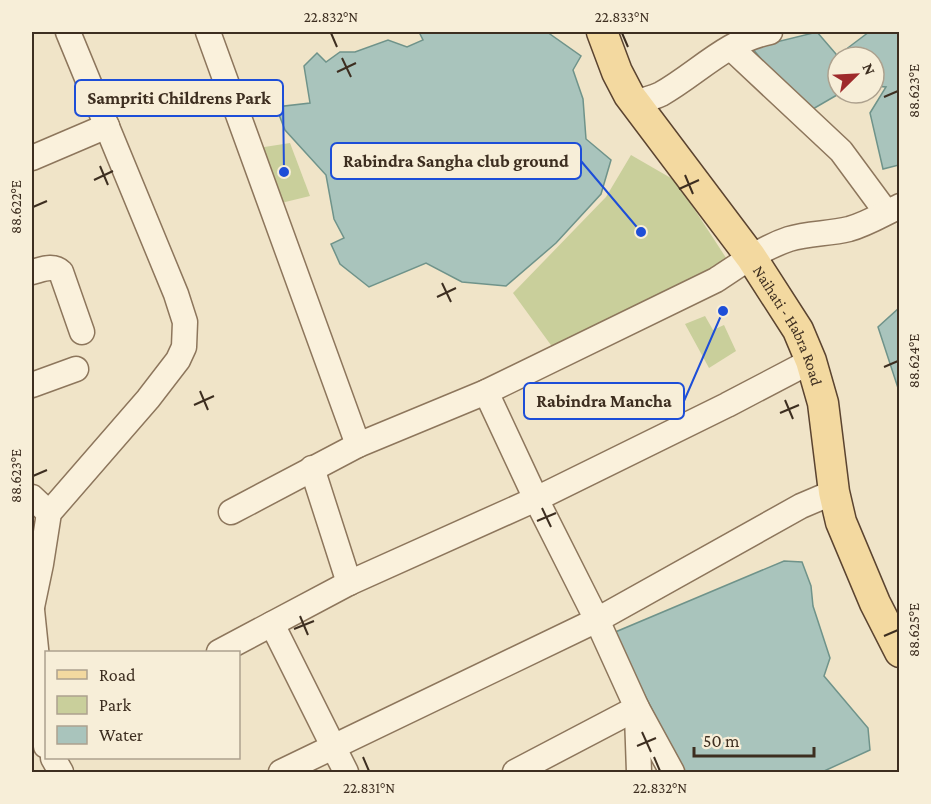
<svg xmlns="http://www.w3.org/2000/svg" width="931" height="804" viewBox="0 0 931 804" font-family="'Crimson Pro',serif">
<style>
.green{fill:#c9cf9b}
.water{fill:#a9c4bc;stroke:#6f938a;stroke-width:1.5}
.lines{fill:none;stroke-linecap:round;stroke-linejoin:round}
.minor-casing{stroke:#8d765c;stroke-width:27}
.major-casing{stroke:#5b4430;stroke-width:33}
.minor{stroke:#faf1dc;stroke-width:24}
.major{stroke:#f3d9a0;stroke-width:30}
.ticks{fill:none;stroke:#3d2e20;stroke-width:2}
.labels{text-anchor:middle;stroke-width:6;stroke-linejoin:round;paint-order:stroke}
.street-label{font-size:16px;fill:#3d2e20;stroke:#f7eed8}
.leader{fill:none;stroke:#1d4ed8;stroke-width:2}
.callout-dot{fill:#1d4ed8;stroke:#f7eed8;stroke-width:2}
.callout{fill:#f7eed8;stroke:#1d4ed8;stroke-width:2}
.callout-label{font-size:18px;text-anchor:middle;font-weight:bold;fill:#3d2e20}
.neatline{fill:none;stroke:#3d2e20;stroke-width:2}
.ticks-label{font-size:15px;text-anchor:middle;fill:#3d2e20}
</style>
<rect width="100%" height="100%" fill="#f0e4c8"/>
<!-- green -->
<g class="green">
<polygon points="290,143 310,196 277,204 258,148"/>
<polygon points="631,155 676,181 732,267 564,363 513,293 606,197"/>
<polygon points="705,316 713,330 724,325 736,351 709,368 685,324"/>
</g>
<!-- water -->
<g class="water">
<polygon points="419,32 547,32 581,56 573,70 583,99 586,139 611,160 601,194 556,243 506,286 462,282 426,263 369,287 340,264 331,244 344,238 334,219 326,175 285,130 276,107 310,103 304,66 317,53 326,62 340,52 355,52 388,40 407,47 423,40"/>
<polygon points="817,32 836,54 837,95 806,113 752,48"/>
<polygon points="869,32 899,33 899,165 883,169 870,113 886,87 874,86 874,57 845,57 845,50"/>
<polygon points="899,308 899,391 878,327"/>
<polygon points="784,561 802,562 811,586 813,606 830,658 824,676 868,728 870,750 822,772 684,772 613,633"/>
</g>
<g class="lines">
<!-- minor casing -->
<g class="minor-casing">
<g id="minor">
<polyline points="208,32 358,445"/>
<polyline points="731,48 841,151 886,212"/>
<path d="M635,103C643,100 653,98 661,94C698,73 726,41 770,32"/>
<polyline points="32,158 107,126"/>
<path d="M32,272C41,270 53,264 61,272L82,332"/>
<polyline points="32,385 76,369"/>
<polyline points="486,392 536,499 727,405 811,361"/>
<polyline points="312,468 349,583"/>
<polyline points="32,497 49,513"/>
<path d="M231,512L358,445L486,392L716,280C739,265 762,248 789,239C808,233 829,234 849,229C867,224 883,214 900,206"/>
<polyline points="32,607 41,564 49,513 148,399 178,360 184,347 185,322 176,294 68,32"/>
<polyline points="32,610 46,746"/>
<polyline points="272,624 346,772"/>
<polyline points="219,652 349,583 536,499 597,620 637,708 515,772"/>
<polyline points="637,708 672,772"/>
<polyline points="637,715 639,772"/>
<polyline points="53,758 61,772"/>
<polyline points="281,772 597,620 801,506 834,492"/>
</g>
</g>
<!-- major casing -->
<g class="major-casing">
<g id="major">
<path id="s1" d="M602,32L617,72L629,95L751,257L798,330L811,361L823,403L834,492L841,522L875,603L900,652"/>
</g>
</g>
<!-- minor -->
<use href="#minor" class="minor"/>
<!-- major -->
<use href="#major" class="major"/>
</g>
<!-- ticks -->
<path class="ticks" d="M331,33L337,47M622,33L628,47M342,58L351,77M337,72L356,63M884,97L898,91M100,166L108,185M685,175L693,194M94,180L113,171M679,189L699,180M33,207L47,201M442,283L451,302M437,297L456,288M884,367L898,361M200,391L208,410M785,400L793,419M194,405L214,396M780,413L799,405M33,476L47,470M542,508L551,527M537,521L556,513M300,616L308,635M294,629L314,621M884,636L898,630M642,732L651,752M637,746L656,738M363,757L369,771M654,757L660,771"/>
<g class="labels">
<!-- street labels -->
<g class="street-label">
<text dy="6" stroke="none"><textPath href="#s1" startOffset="350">Naihati - Habra Road</textPath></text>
</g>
</g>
<!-- callouts -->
<path class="leader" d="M284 172L283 98M641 232L581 161M723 311L684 401"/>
<g class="callout-dot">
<circle cx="284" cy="172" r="6"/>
<circle cx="641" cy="232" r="6"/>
<circle cx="723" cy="311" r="6"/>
</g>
<g class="callout">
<rect x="75" y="80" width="208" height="36" rx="6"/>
<rect x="331" y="143" width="250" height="36" rx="6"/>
<rect x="524" y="383" width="160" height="36" rx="6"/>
</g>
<g class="callout-label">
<text x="179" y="104">Sampriti Childrens Park</text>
<text x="456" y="167">Rabindra Sangha club ground</text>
<text x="604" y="407">Rabindra Mancha</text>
</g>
<!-- border -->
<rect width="931" height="804" fill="none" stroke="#f7eed8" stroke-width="66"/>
<!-- legend -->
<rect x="45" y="651" width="195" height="108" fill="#f7eed8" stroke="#ada18e" stroke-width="1.5"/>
<rect x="57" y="670" width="30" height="9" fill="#f3d9a0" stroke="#ada18e" stroke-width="1.5"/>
<text x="99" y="681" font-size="18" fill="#3d2e20">Road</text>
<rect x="57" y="696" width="30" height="18" fill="#c9cf9b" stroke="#ada18e" stroke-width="1.5"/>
<text x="99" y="711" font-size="18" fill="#3d2e20">Park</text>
<rect x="57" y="726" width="30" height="18" fill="#a9c4bc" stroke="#ada18e" stroke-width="1.5"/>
<text x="99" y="741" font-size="18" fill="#3d2e20">Water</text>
<!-- north arrow -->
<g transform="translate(856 75) rotate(66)"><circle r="28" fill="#f7eed8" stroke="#ada18e" stroke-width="1.5"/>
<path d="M0-4.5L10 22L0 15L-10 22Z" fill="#9e2a2b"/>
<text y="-9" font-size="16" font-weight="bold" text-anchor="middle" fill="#3d2e20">N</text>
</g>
<!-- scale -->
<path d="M694 747v9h120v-9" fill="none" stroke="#3d2e20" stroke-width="3"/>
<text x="703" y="747" font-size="18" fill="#3d2e20" stroke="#f7eed8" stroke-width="4.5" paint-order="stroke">50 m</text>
<rect x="33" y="33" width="865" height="738" class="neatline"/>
<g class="ticks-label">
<text x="331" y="22">22.832°N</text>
<text x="622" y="22">22.833°N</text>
<text transform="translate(914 91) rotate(-90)" y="5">88.623°E</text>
<text transform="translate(16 207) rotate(-90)" y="5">88.622°E</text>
<text transform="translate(914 361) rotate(-90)" y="5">88.624°E</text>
<text transform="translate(16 476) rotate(-90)" y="5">88.623°E</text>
<text transform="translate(914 630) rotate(-90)" y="5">88.625°E</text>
<text x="369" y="793">22.831°N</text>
<text x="660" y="793">22.832°N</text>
</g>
</svg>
